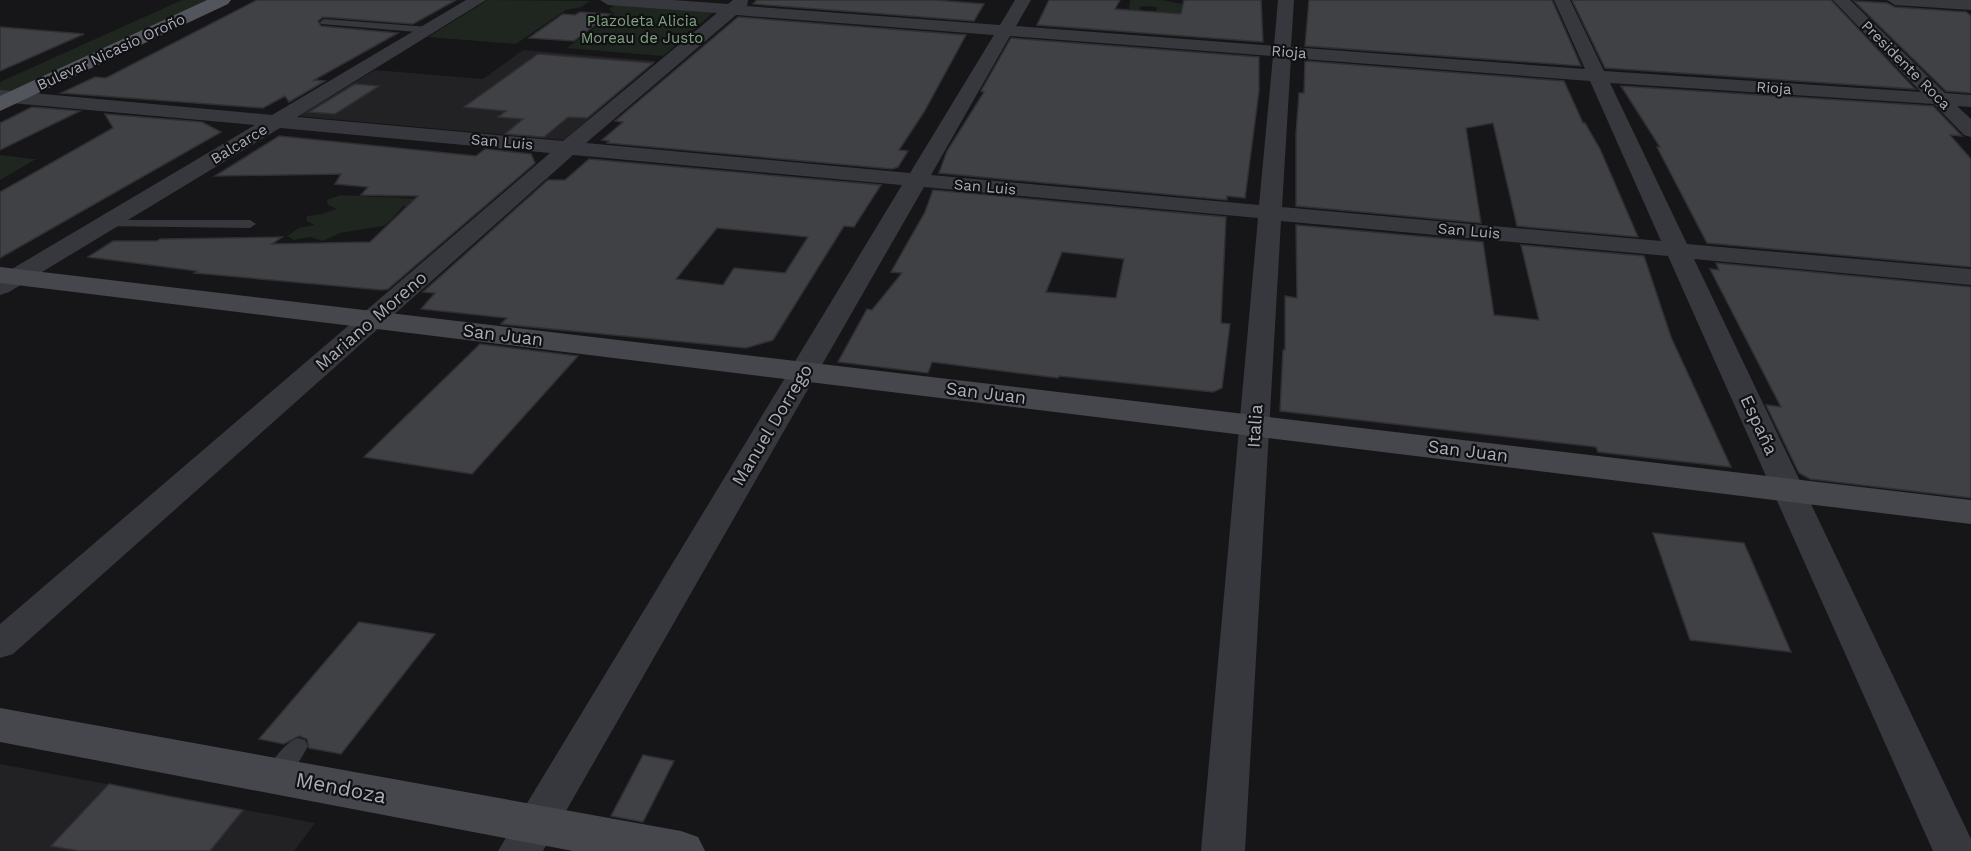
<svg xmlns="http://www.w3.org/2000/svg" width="1971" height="851" viewBox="0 0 1971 851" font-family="'Work Sans',sans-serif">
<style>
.built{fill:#222225}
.green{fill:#1e261f}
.building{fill:#404145;stroke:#303034;stroke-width:1.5;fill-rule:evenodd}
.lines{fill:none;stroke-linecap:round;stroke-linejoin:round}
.lane{fill:#37383d;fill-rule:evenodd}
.street{fill:#37383d;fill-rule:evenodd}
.secondary{fill:#45474d;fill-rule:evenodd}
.primary{fill:#53555c;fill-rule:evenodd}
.labels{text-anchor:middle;stroke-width:4.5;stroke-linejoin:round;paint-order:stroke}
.far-park-label{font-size:15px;fill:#7fa381;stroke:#111113}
.far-street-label{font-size:15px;fill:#a8adb8;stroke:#111113}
.street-label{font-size:18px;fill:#a8adb8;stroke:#111113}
.near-street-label{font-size:21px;fill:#a8adb8;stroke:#111113}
</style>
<rect width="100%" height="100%" fill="#161618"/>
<!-- built -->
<g class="built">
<polygon points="523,50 656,61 564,140 298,116 375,70 483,79"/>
<polygon points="0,764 315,823 294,851 0,851"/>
</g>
<!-- green -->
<g class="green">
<polygon points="182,0 222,0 0,104 0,82"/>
<polygon points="488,0 590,1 581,7 566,10 516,44 428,37"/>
<polygon points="1130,0 1162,0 1182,4 1182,9 1212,11 1213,16 1156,12 1157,7 1141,6 1139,11 1129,10"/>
<polygon points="617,3 716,10 663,56 567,48 614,14 609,9"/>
<polygon points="0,155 33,159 36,159 0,180"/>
<polygon points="341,195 421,199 440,203 403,206 390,221 383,226 340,233 323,241 310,237 294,240 287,236 299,228 315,225 307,221 307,216 322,214 337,209 328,205 327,200"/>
</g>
<!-- building -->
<g class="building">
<polygon points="257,0 456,0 413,24 323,17 318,21 321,26 398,33 314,80 325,81 289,102 285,96 263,108 61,93 95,77 106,78"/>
<polygon points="757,0 935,0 984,4 974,21 753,4"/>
<polygon points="1049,0 1120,0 1115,9 1181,14 1184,0 1261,0 1263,42 1037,25"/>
<polygon points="1309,0 1552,0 1581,66 1305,46"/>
<polygon points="1572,0 1831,0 1915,89 1605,68"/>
<polygon points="1854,1 1887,3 1895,7 1966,12 1971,16 1971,93 1946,91"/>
<polygon points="580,12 610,14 574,41 529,38 563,14 575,15"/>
<polygon points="738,17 966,35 924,112 899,150 908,151 898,167 892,169 607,143 609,141 602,140 623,122 615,121"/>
<polygon points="0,27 84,34 0,71"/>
<polygon points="1011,38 1259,57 1259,91 1245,198 1227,196 1227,200 939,173 947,151 984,92 981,91"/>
<polygon points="538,54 653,63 587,118 568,117 544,137 505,134 523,119 498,117 506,111 464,107"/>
<polygon points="1305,61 1564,81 1583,123 1585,123 1600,149 1638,237 1517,226 1493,123 1466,128 1481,223 1296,206 1296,134 1299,93 1304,93"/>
<polygon points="355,84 379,86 335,114 309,112"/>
<polygon points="1621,86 1933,106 1962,136 1950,135 1971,159 1971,267 1707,243 1657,147 1660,147"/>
<polygon points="32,107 80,111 0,150 0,123"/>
<polygon points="105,114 202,122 221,132 0,258 0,192 113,128"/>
<polygon points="279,136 476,156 485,149 531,154 535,163 388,289 382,290 194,273 197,271 88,257 113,241 157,241 160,239 282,237 272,244 370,242 418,196 361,195 368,187 335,184 341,174 215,176"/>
<path d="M589,159L881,185L854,227L844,226L773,340L746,348L501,324L507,318L421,309L435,293L423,292L548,180H565ZM717,228L779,234L808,237L785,273L734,268L723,285L676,279Z"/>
<path d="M933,190L1226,217L1221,323L1230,324L1222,388L1213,392L1059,376L1058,378L932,362L928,373L838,362L867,309L872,310L902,273L891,272L925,212ZM1062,252L1124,259L1116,298L1046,292Z"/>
<polygon points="1296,225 1483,242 1494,315 1539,320 1521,245 1644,256 1671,337 1731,467 1598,452 1596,447 1280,411 1283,350 1285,350 1285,296 1297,298"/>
<polygon points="1716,263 1971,287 1971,498 1810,479 1799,473 1766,405 1781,407 1710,269 1719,270"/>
<polygon points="480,344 578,356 472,474 364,457"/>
<polygon points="1653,533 1744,543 1791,652 1690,640"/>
<polygon points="359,622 435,634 341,754 309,748 307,739 299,736 284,744 259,739"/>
<polygon points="643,755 674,761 643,822 611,816"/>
<polygon points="109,784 178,798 243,810 210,851 79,851 51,846"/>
</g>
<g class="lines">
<!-- lane -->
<g class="lane">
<polygon points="324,19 429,27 433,30 429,33 321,24 320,22"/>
<polygon points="105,220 250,220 256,224 250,228 101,226 99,224"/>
<path d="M298,738L305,740L308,746C301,760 285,786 268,780L265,774C271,762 285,742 298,738Z"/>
</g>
<!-- street -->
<g class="street">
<path d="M466,0H486L297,117L563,141L717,13L608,5L600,0H673L728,4L733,0H748L747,6L1000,25L1015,0H1031L1016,26L1274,46L1278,0H1294L1291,47L1585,69L1554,0H1570L1604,71L1921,92L1833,0H1850L1945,93L1971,95V107L1957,106L1971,119V137L1964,135L1934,104L1610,83L1687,244L1971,269V285L1694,259L1971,839V851H1933L1668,256L1281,221L1245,851H1201L1258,218L924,187L543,851H498L902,185L573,155L13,654L0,658V624L550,153L280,128L9,292L0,295V276L255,125L0,102V90L272,115ZM736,15L994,35L910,173L586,143ZM1010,36L1273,56L1259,205L931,175ZM1291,58L1590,81L1661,241L1282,207Z"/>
<polygon points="1887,0 1971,0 1971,10 1895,5"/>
</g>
<!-- secondary -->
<g class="secondary">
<polygon points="0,267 1971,500 1971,524 0,283"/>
<polygon points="0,708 681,831 698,837 705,851 573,851 0,742"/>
</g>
<!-- primary -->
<polygon class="primary" points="207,0 231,0 228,4 0,111 0,96"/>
</g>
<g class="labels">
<!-- far-park labels -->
<g class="far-park-label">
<text x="642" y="26">Plazoleta Alicia<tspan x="642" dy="17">Moreau de Justo</tspan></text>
</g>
<!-- far-street labels -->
<g class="far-street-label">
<text transform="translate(111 52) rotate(-25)" y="5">Bulevar Nicasio Oroño</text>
<text transform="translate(1289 52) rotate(4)" y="5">Rioja</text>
<text transform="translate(1906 65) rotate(45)" y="5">Presidente Roca</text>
<text transform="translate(1774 88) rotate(4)" y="5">Rioja</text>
<text transform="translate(502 142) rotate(5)" y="5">San Luis</text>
<text transform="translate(239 144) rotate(-31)" y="5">Balcarce</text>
<text transform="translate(985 187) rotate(5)" y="5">San Luis</text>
<text transform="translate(1469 231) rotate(5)" y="5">San Luis</text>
</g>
<!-- street labels -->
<g class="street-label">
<text transform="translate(371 321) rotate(-41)" y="6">Mariano Moreno</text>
<text transform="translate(503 335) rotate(7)" y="6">San Juan</text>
<text transform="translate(986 393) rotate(7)" y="6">San Juan</text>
<text transform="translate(772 425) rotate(-59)" y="6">Manuel Dorrego</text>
<text transform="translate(1759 425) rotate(65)" y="6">España</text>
<text transform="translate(1255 426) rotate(-86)" y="6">Italia</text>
<text transform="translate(1468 451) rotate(7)" y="6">San Juan</text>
</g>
<!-- near-street labels -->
<g class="near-street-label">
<text transform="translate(341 788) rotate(11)" y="7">Mendoza</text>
</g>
</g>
</svg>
